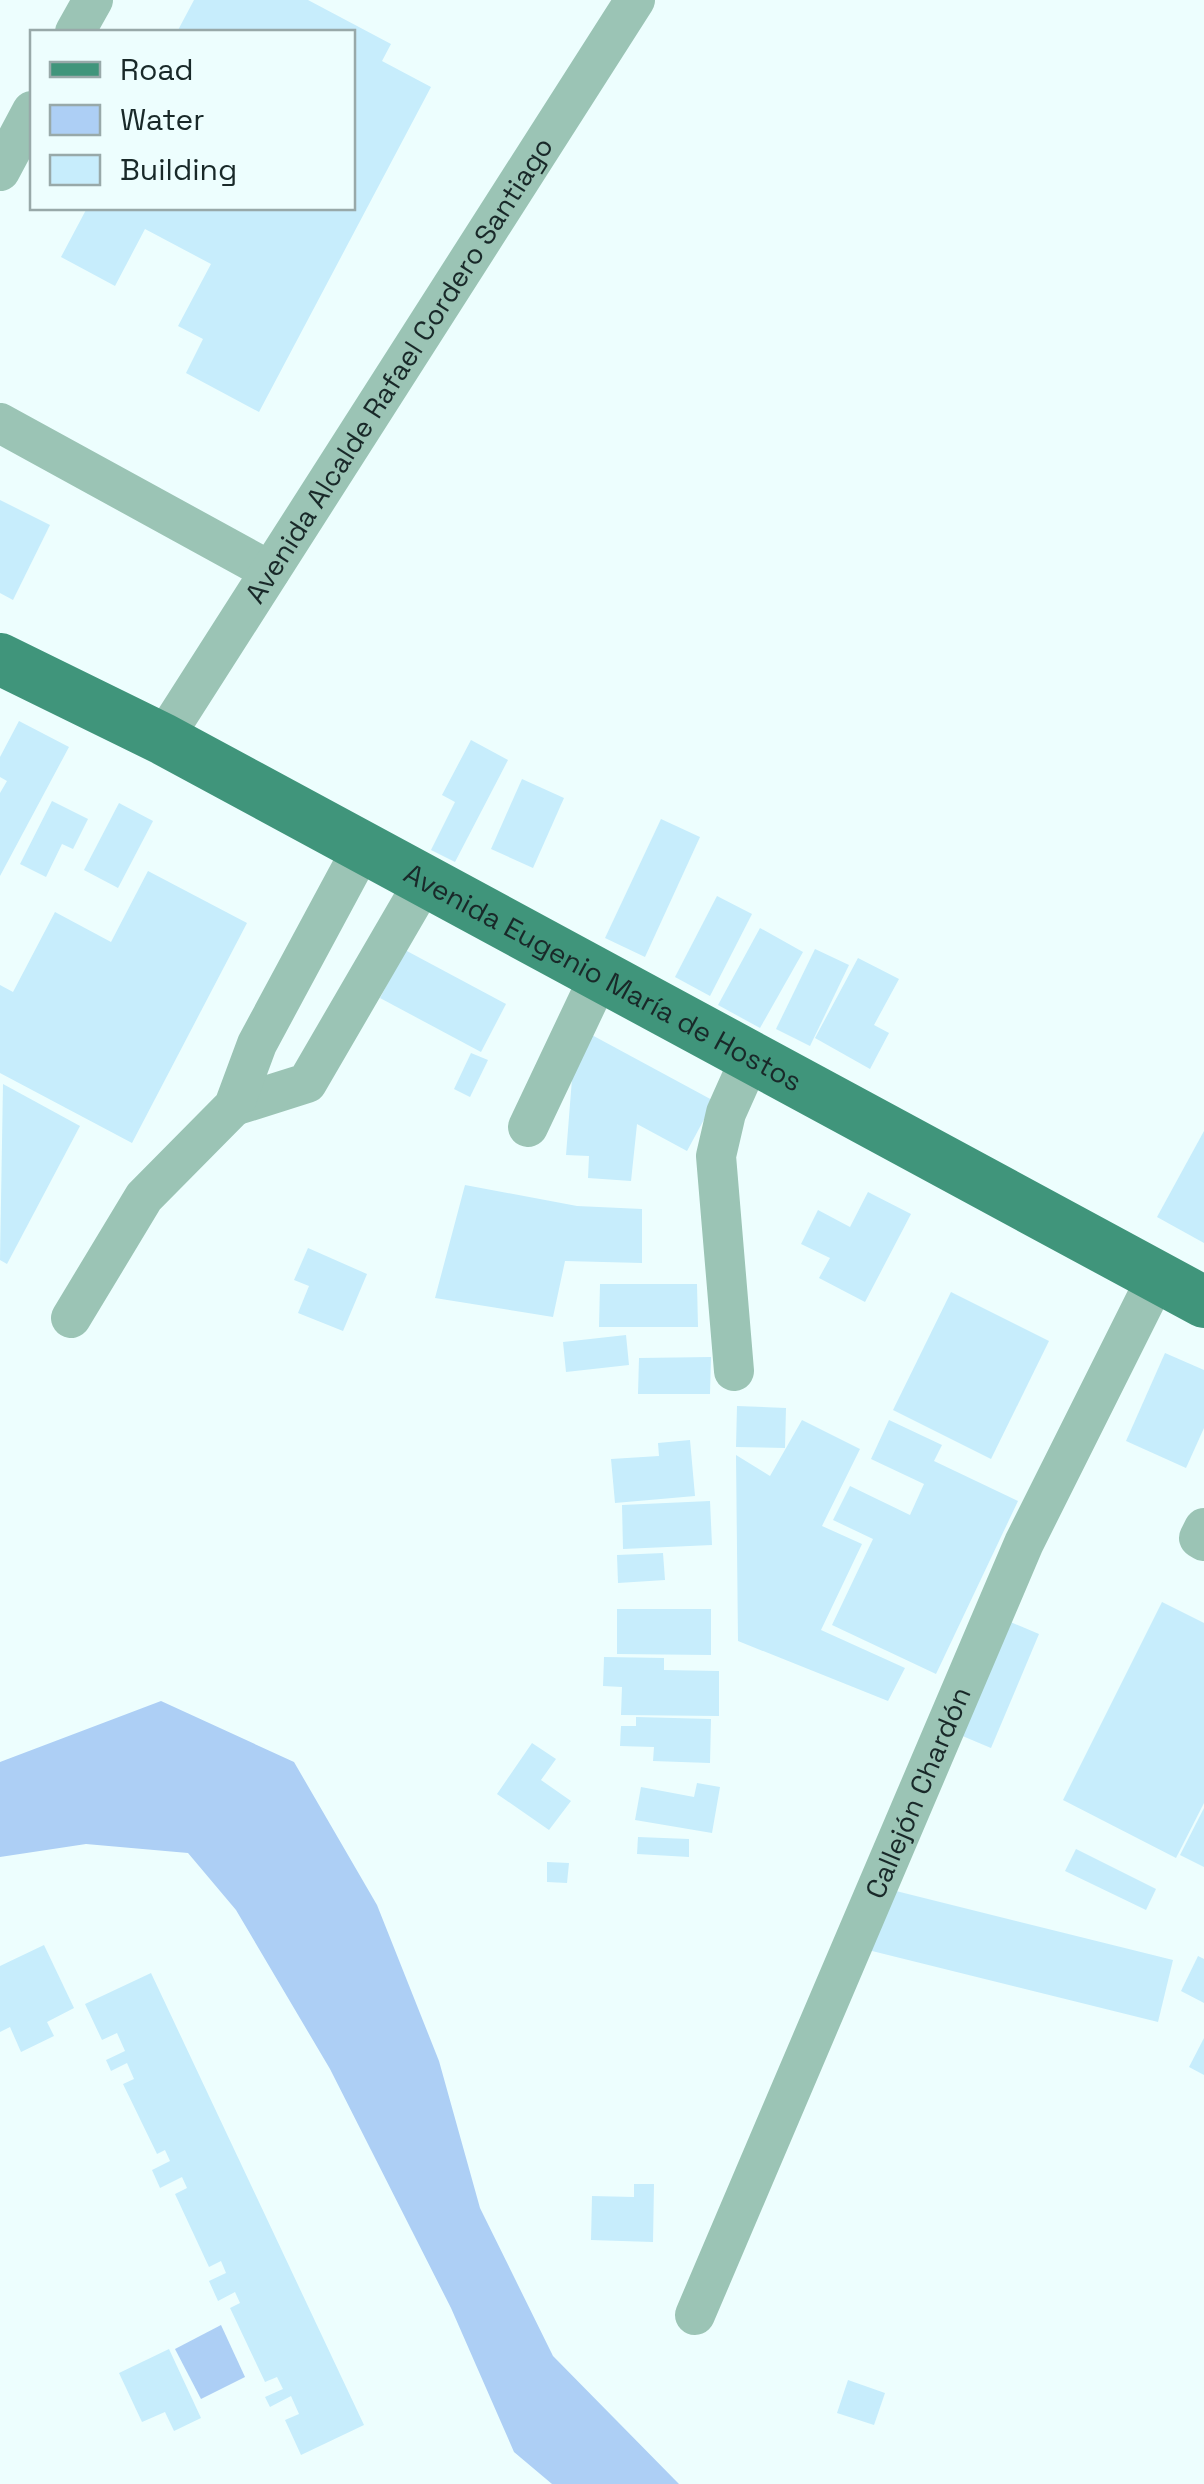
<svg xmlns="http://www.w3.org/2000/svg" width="1204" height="2484" viewBox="0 0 1204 2484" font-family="'Space Grotesk',sans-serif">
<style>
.water{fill:#adcff5}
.building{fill:#c7edfc}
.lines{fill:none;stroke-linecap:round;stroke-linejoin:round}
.minor{stroke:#9bc4b5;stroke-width:40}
.major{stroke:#40957b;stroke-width:52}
.labels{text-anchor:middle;stroke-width:9;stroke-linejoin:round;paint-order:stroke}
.street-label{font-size:28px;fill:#192929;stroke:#edfefe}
</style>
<rect width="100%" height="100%" fill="#edfefe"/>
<!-- water -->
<g class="water">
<polygon points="161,1701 294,1762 377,1905 439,2061 480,2208 553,2356 679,2484 552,2484 514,2452 451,2308 330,2069 236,1910 188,1853 86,1844 0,1857 0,1762"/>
<polygon points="221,2325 245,2377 201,2399 175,2349"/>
</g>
<!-- building -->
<g class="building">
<polygon points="194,0 308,0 391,44 382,61 431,87 259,412 186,373 203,339 178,326 211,264 145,229 115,286 61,257 87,208 352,208 352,32 177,32"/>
<polygon points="0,500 50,525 13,600 0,593"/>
<polygon points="19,721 69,747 0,876 0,793 7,781 0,777 0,757"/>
<polygon points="471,740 508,760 455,862 431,850 455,802 442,795"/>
<polygon points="522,779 564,798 533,868 491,849"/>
<polygon points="52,801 88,819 73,849 62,844 46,877 20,864"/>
<polygon points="119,803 153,821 118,888 84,870"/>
<polygon points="661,819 700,837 645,957 605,938"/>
<polygon points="148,871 247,923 132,1143 0,1073 0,985 13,992 55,912 111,942"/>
<polygon points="717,896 752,914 710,996 675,977"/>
<polygon points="760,928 803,952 760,1028 718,1005"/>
<polygon points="815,949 849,965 810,1046 776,1029"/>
<polygon points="405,950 506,1004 481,1052 380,998"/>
<polygon points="858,958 899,979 874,1025 889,1033 870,1069 815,1038"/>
<polygon points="590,1034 714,1101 687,1151 637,1124 631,1181 588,1178 589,1156 566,1155 573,1066"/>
<polygon points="471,1053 488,1060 470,1097 454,1089"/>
<polygon points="3,1084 80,1126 7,1264 0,1260"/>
<polygon points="1204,1131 1204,1243 1157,1217"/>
<polygon points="465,1185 577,1206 642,1209 642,1263 565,1261 553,1317 435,1298"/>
<polygon points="868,1192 911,1214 865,1302 819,1278 830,1258 801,1244 818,1210 850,1227"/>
<polygon points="308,1248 367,1274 343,1331 298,1313 309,1286 294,1280"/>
<polygon points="600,1284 697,1284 698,1327 599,1327"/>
<polygon points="951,1292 1049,1341 991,1459 893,1410"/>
<polygon points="626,1335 629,1365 566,1372 563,1342"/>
<polygon points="1165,1353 1204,1370 1204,1428 1186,1468 1126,1441"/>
<polygon points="711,1357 710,1394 638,1394 639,1358"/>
<polygon points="737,1406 786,1408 785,1448 736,1447"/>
<polygon points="802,1420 860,1449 822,1526 862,1544 821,1630 905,1668 888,1701 738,1641 736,1455 770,1476"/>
<polygon points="889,1420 942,1445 934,1461 1018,1501 936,1674 832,1625 873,1539 833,1520 850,1486 910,1515 924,1484 871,1459"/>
<polygon points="690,1440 695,1496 615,1503 611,1459 659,1456 658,1443"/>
<polygon points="710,1501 712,1545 623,1549 622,1505"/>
<polygon points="663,1553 665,1580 618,1583 617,1555"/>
<polygon points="1162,1602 1204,1623 1204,1803 1176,1858 1063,1800"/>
<polygon points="617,1609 711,1609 711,1655 617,1654"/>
<polygon points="1001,1618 1039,1634 991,1748 953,1732"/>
<polygon points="604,1657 664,1658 664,1670 719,1671 719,1716 621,1715 622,1687 603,1686"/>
<polygon points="636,1717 711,1719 710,1763 653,1761 654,1747 620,1746 621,1726 636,1726"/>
<polygon points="532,1743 556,1759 541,1780 571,1801 549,1830 497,1794"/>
<polygon points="697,1783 720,1787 712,1833 635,1820 641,1787 694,1797"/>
<polygon points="1204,1808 1204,1867 1180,1855"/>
<polygon points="638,1837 689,1839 689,1857 637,1854"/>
<polygon points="1076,1849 1156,1889 1146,1910 1065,1871"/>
<polygon points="547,1862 569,1863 567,1883 547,1882"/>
<polygon points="884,1888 1173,1960 1158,2022 868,1950"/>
<polygon points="44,1945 74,2008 47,2022 54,2036 21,2052 10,2027 0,2032 0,1966"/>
<polygon points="1198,1956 1204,1959 1204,2003 1181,1991"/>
<polygon points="151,1973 364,2425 301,2455 285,2420 299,2414 291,2396 270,2407 265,2397 283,2389 277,2377 265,2382 230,2308 240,2303 235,2292 218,2301 209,2281 226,2273 221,2261 209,2267 175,2194 187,2188 182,2177 160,2188 152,2170 170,2161 165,2150 157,2154 123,2084 134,2079 127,2063 111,2071 106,2060 125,2051 117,2033 102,2040 85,2004"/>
<polygon points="1204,2038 1204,2075 1189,2067"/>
<polygon points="634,2184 654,2184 653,2242 591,2240 592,2196 634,2197"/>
<polygon points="169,2349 201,2418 174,2431 165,2412 142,2422 119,2373"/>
<polygon points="848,2380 885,2393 874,2425 837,2413"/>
</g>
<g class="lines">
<!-- minor -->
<g class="minor">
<polyline points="75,32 93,0"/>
<polyline points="0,171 32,111"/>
<polyline points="0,423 270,571"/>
<path id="s1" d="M163,739L635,0"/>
<polyline points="234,1106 307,1083 425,880"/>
<polyline points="528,1127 600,975"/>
<polyline points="71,1318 144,1197 234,1106 257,1044 363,847"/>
<polyline points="734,1371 716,1156 726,1113 751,1057"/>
<polyline points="1204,1528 1199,1538 1204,1541"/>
<path id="s2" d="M695,2315L1024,1543L1157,1277"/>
</g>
<!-- major -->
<path class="major" id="s3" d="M0,659L163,739L1204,1302"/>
</g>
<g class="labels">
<!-- street labels -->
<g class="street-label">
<text dy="10" stroke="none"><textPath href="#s1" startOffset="438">Avenida Alcalde Rafael Cordero Santiago</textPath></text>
<text dy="10" stroke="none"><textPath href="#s3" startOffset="682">Avenida Eugenio María de Hostos</textPath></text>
<text dy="10" stroke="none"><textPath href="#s2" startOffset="568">Callejón Chardón</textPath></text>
</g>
</g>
<!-- legend -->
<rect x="30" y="30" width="325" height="180" fill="#edfefe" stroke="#98a9a9" stroke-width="2.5"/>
<rect x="50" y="62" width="50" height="15" fill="#40957b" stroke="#98a9a9" stroke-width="2.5"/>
<text x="120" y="80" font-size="30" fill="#192929">Road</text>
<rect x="50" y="105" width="50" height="30" fill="#adcff5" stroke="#98a9a9" stroke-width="2.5"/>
<text x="120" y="130" font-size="30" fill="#192929">Water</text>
<rect x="50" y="155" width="50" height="30" fill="#c7edfc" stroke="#98a9a9" stroke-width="2.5"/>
<text x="120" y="180" font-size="30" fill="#192929">Building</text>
</svg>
